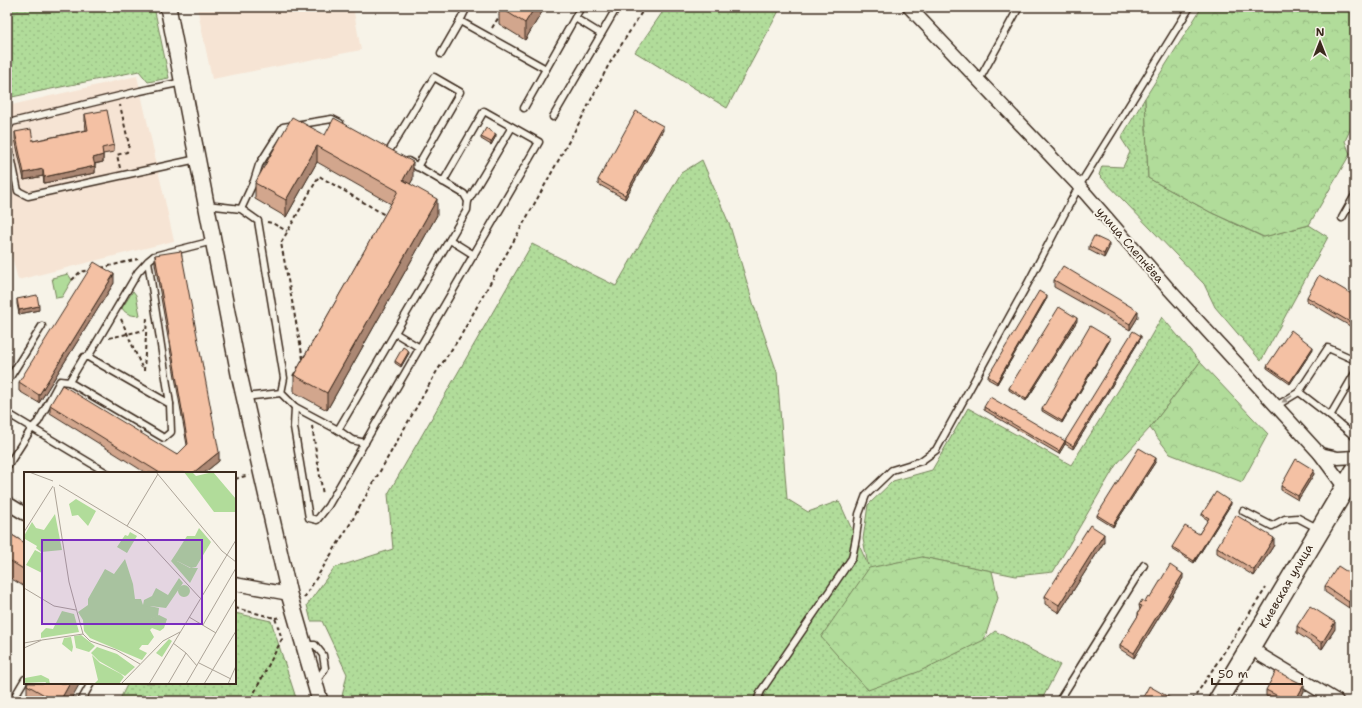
<svg xmlns="http://www.w3.org/2000/svg" width="1362" height="708" viewBox="0 0 1362 708" font-family="'Shantell Sans',sans-serif">
<style>
.built{fill:#f6e4d4}
.grass{fill:url(#grass-dots);stroke:#76835c}
.forest{fill:url(#forest-crowns);stroke:#76835c}
.park{fill:#b1dc9a;stroke:#76835c}
.lines{fill:none;stroke-linecap:round;stroke-linejoin:round}
.service-casing{stroke:#3b2a1e;stroke-width:9}
.minor-casing{stroke:#3b2a1e;stroke-width:15}
.tertiary-casing{stroke:#3b2a1e;stroke-width:18}
.primary-casing{stroke:#3b2a1e;stroke-width:22}
.path{stroke:#3b2a1e;stroke-width:2;stroke-dasharray:4 3;stroke-linecap:butt}
.service{stroke:#f7f3e8;stroke-width:6}
.minor{stroke:#f7f3e8;stroke-width:12}
.tertiary{stroke:#f7f3e8;stroke-width:15}
.primary{stroke:#f7f3e8;stroke-width:19}
.wall{fill:#d2a68d;stroke:#3b2a1e}
.shaded-wall{fill:#ab8773;stroke:#3b2a1e}
.building{fill:#f4c1a4;stroke:#3b2a1e}
.oneway{fill:#998e83}
.labels{text-anchor:middle;stroke-width:4;stroke-linejoin:round;paint-order:stroke}
.street-label{font-size:12px;fill:#3b2a1e;stroke:#f7f3e8}
.inset-road{fill:none;stroke:#aca397;stroke-width:1}
.view{fill:#7b2cbf;fill-opacity:0.15;stroke:#7b2cbf;stroke-width:2}
.inset-edge{fill:none;stroke:#3b2a1e;stroke-width:2}
</style>
<defs>
<pattern id="grass-dots" width="8" height="8" patternUnits="userSpaceOnUse"><rect width="8" height="8" fill="#b1dc9a"/><path d="M2 2h.1M6 6h.1" fill="none" stroke="#99bd84" stroke-width="1.8" stroke-linecap="round"/></pattern>
<pattern id="forest-crowns" width="20" height="18" patternUnits="userSpaceOnUse"><rect width="20" height="18" fill="#b1dc9a"/><path d="M2 6a3 3 0 1 1 6 0M12 15a3 3 0 1 1 6 0" fill="none" stroke="#99bd84"/></pattern>
</defs>
<rect width="100%" height="100%" fill="#f7f3e8"/>
<filter id="ink" filterUnits="userSpaceOnUse"><feTurbulence type="fractalNoise" baseFrequency=".025" numOctaves="2"/><feDisplacementMap in="SourceGraphic" scale="8" xChannelSelector="R" yChannelSelector="G"/><feConvolveMatrix kernelMatrix="1 2 1 2 8 2 1 2 1" color-interpolation-filters="sRGB"/></filter>
<g filter="url(#ink)">
<!-- built -->
<g class="built">
<polygon points="197,7 353,7 361,50 212,79"/>
<polygon points="137,76 174,241 18,280 7,237 7,106"/>
</g>
<!-- grass -->
<g class="grass">
<polygon points="7,7 154,7 169,78 148,82 139,71 7,98"/>
<polygon points="666,7 781,7 727,108 635,52"/>
<polygon points="1145,98 1148,178 1210,212 1263,237 1309,225 1328,237 1261,361 1215,307 1204,284 1099,175 1102,166 1123,167 1130,152 1121,138"/>
<polygon points="702,160 730,226 754,306 777,372 787,499 808,512 839,501 868,565 863,539 868,505 893,481 932,470 968,408 1071,465 1130,372 1162,317 1200,362 1150,428 1116,465 1053,572 1016,576 922,557 984,640 995,631 1060,665 1041,701 341,701 347,674 322,621 311,621 307,605 334,568 393,549 388,494 532,244 616,286 681,173"/>
<polygon points="235,613 271,621 297,701 119,701 128,683 235,683"/>
</g>
<!-- forest -->
<g class="forest">
<polygon points="1202,7 1355,7 1355,119 1345,141 1350,154 1309,225 1264,237 1210,212 1148,178 1145,98"/>
<polygon points="1200,362 1268,434 1242,482 1170,454 1150,428"/>
<polygon points="922,557 992,571 998,598 984,640 918,672 868,690 821,637 869,568"/>
</g>
<!-- park -->
<g class="park">
<polygon points="68,274 72,280 62,297 56,298 52,278"/>
<path d="M133,291L136,295L140,315C134,317 125,314 122,308Z"/>
</g>
<g class="lines">
<!-- service casing -->
<g class="service-casing">
<g id="service">
<polyline points="467,7 460,21 546,69"/>
<polyline points="575,18 601,34"/>
<polyline points="441,54 460,21"/>
<polyline points="979,80 1019,7"/>
<polyline points="524,108 581,7"/>
<polyline points="553,117 617,7"/>
<polyline points="7,129 12,122 140,91 183,82"/>
<polyline points="7,136 18,191 28,196 197,159"/>
<polyline points="389,151 434,77 460,92 417,167"/>
<polyline points="468,201 512,127"/>
<polyline points="207,205 241,209 258,221 284,378 281,393 244,397"/>
<polyline points="241,209 254,181 259,165 283,127 332,119 340,123"/>
<polyline points="1342,218 1355,195"/>
<polyline points="450,240 474,255"/>
<polyline points="148,261 170,404 88,357 138,272 148,261 154,256 213,241"/>
<polyline points="395,333 420,348"/>
<polyline points="88,357 84,357 69,382 164,438 171,432 170,404"/>
<polyline points="1355,373 1330,416 1355,437"/>
<polyline points="7,382 42,326"/>
<polyline points="281,393 295,407 338,430 467,210 468,201 464,194 408,161"/>
<polyline points="1276,406 1299,392"/>
<polyline points="295,407 294,427 309,518 317,520 328,506 539,142 484,111 443,182"/>
<polyline points="7,413 107,473"/>
<polyline points="1330,416 1299,392 1328,348 1355,360"/>
<polyline points="338,430 352,440 365,443"/>
<polyline points="7,467 32,428 38,422 60,381 69,382"/>
<polyline points="1243,511 1272,526 1285,519 1298,518 1319,529"/>
<polyline points="305,645 315,645 323,655 325,668 320,676 315,681"/>
<polyline points="12,701 25,679"/>
<polyline points="81,701 91,683"/>
<polyline points="757,701 761,691 852,558 856,538 859,514 866,495 892,470 921,461 936,450 1028,283 1079,186 1190,7"/>
<polyline points="1059,701 1144,565"/>
</g>
</g>
<!-- minor casing -->
<g class="minor-casing">
<g id="minor">
<polyline points="909,7 1079,186 1167,287 1320,454 1345,488"/>
<polyline points="1320,454 1338,458 1355,457"/>
<polyline points="7,503 25,514"/>
<polyline points="235,584 289,594"/>
<polyline points="1251,646 1262,656 1337,701"/>
</g>
</g>
<!-- tertiary casing -->
<g class="tertiary-casing">
<polyline id="tertiary" points="168,7 239,374 289,594 320,701"/>
</g>
<!-- primary casing -->
<g class="primary-casing">
<polyline id="primary" points="1218,701 1355,471"/>
</g>
<!-- path -->
<g class="path">
<polyline points="492,28 500,15"/>
<polyline points="120,168 117,155 127,152 129,145 120,105"/>
<polyline points="267,222 272,223 287,231"/>
<polyline points="101,268 138,259"/>
<polyline points="72,280 80,272 91,270"/>
<polyline points="121,319 143,370"/>
<polyline points="109,338 145,330"/>
<polyline points="303,359 281,243 319,176 385,215"/>
<polyline points="144,371 147,317"/>
<polyline points="293,376 323,325"/>
<polyline points="312,426 323,495"/>
<polyline points="235,479 249,475"/>
<polyline points="304,598 350,524 437,371 460,337 541,192 585,112 608,66 645,7"/>
<polyline points="235,608 275,618 282,639 250,701"/>
<polyline points="275,618 282,617"/>
<polyline points="1192,701 1266,588"/>
</g>
<!-- service -->
<use href="#service" class="service"/>
<!-- minor -->
<use href="#minor" class="minor"/>
<!-- tertiary -->
<use href="#tertiary" class="tertiary"/>
<!-- primary -->
<use href="#primary" class="primary"/>
</g>
<!-- wall -->
<g class="wall">
<polygon points="499,7 545,7 525,40 499,24"/>
<polygon points="85,114 114,145 114,152 103,154 103,162 95,164 95,173 44,183 43,176 24,180 15,139 15,132 33,141 86,130 85,121"/>
<polygon points="663,130 625,199 598,184 598,180"/>
<polygon points="325,135 413,179 410,184 437,215 327,410 294,392 294,375 391,204 317,162 286,217 255,199 255,183"/>
<polygon points="496,136 491,145 481,139 481,137"/>
<polygon points="1089,246 1109,248 1104,258 1089,250"/>
<polygon points="155,255 219,461 204,473 146,473 50,413 50,405 177,455 187,445 155,264"/>
<polygon points="1054,280 1138,317 1130,330 1054,287"/>
<polygon points="114,283 39,403 19,391 19,382"/>
<polygon points="1355,296 1355,329 1307,301 1307,297"/>
<polygon points="1047,298 997,384 988,379 988,376"/>
<polygon points="17,299 39,310 19,314 17,304"/>
<polygon points="1077,321 1026,401 1009,390 1009,388"/>
<polygon points="1141,338 1073,449 1065,444 1065,441"/>
<polygon points="1110,340 1062,423 1042,411 1042,409"/>
<polygon points="1313,349 1290,384 1267,368 1267,366"/>
<polygon points="409,353 401,367 395,363 395,361"/>
<polygon points="984,407 1065,444 1059,454 984,410"/>
<polygon points="1156,461 1113,527 1097,517 1097,515"/>
<polygon points="1314,474 1298,500 1281,490 1281,486"/>
<polygon points="1231,504 1194,563 1172,549 1172,547 1199,534 1208,520 1202,516 1202,514"/>
<polygon points="7,532 25,543 25,587 7,576"/>
<polygon points="1355,533 1355,543 1353,542 1353,536"/>
<polygon points="1104,542 1059,613 1045,604 1045,596"/>
<polygon points="1274,545 1254,576 1217,553 1217,547"/>
<polygon points="1355,577 1349,608 1325,592 1325,586"/>
<polygon points="1183,578 1134,658 1120,649 1120,645 1138,616 1138,613 1140,610 1139,605 1145,602 1150,598"/>
<polygon points="1297,626 1335,629 1322,649 1297,633"/>
<polygon points="27,685 70,701 27,701"/>
<polygon points="1266,690 1304,691 1299,701 1276,701 1266,696"/>
</g>
<!-- shaded-wall -->
<g class="shaded-wall">
<polygon points="535,7 545,7 525,40 525,23"/>
<polygon points="663,126 663,130 625,199 625,195"/>
<polygon points="496,134 496,136 491,145 491,142"/>
<polygon points="317,146 317,162 286,217 286,200"/>
<polygon points="103,155 103,162 93,164 93,158"/>
<polygon points="413,162 413,179 403,197 403,180"/>
<polygon points="95,166 95,173 44,183 44,177"/>
<polygon points="43,169 43,176 24,180 24,173"/>
<polygon points="437,199 437,215 327,410 327,393"/>
<polygon points="1109,243 1109,248 1104,258 1104,254"/>
<polygon points="114,274 114,283 39,403 39,395"/>
<polygon points="1047,296 1047,298 997,384 997,382"/>
<polygon points="39,306 39,310 19,314 19,310"/>
<polygon points="1138,311 1138,317 1130,330 1130,324"/>
<polygon points="1077,318 1077,321 1026,401 1026,399"/>
<polygon points="1141,336 1141,338 1073,449 1073,446"/>
<polygon points="1110,338 1110,340 1062,423 1062,421"/>
<polygon points="1313,347 1313,349 1290,384 1290,382"/>
<polygon points="409,351 409,353 401,367 401,365"/>
<polygon points="1065,441 1065,444 1059,454 1059,451"/>
<polygon points="219,452 219,461 204,473 193,473"/>
<polygon points="1156,458 1156,461 1113,527 1113,525"/>
<polygon points="1314,470 1314,474 1298,500 1298,496"/>
<polygon points="1231,502 1231,504 1194,563 1194,561"/>
<polygon points="1104,534 1104,542 1059,613 1059,605"/>
<polygon points="1274,538 1274,545 1254,576 1254,570"/>
<polygon points="1183,574 1183,578 1134,658 1134,653"/>
<polygon points="1355,593 1355,600 1349,608 1349,602"/>
<polygon points="1335,622 1335,629 1322,649 1322,643"/>
<polygon points="70,683 80,683 70,701 60,701"/>
<polygon points="1304,685 1304,691 1299,701 1295,701"/>
</g>
<!-- building -->
<g class="building">
<polygon points="499,7 535,7 525,23"/>
<polygon points="107,110 114,145 102,148 103,155 93,158 95,166 44,177 43,169 24,173 15,132 31,129 33,141 88,130 85,114"/>
<polygon points="636,111 663,126 625,195 598,180"/>
<polygon points="292,117 325,135 334,118 413,162 403,180 437,199 327,393 294,375 398,191 317,146 286,200 255,183"/>
<polygon points="486,128 496,134 491,142 481,137"/>
<polygon points="1094,236 1109,243 1104,254 1089,246"/>
<polygon points="181,251 219,452 193,473 160,473 50,405 62,385 177,455 188,444 155,255"/>
<polygon points="94,262 114,274 39,395 19,382"/>
<polygon points="1063,266 1138,311 1130,324 1054,280"/>
<polygon points="1319,275 1355,296 1355,325 1307,297"/>
<polygon points="1039,291 1047,296 997,382 988,376"/>
<polygon points="37,295 39,306 19,310 17,299"/>
<polygon points="1059,307 1077,318 1026,399 1009,388"/>
<polygon points="1090,326 1110,338 1062,421 1042,409"/>
<polygon points="1291,330 1313,347 1290,382 1267,366"/>
<polygon points="1133,331 1141,336 1073,446 1065,441"/>
<polygon points="403,347 409,351 401,365 395,361"/>
<polygon points="990,397 1065,441 1059,451 984,407"/>
<polygon points="1139,448 1156,458 1113,525 1097,515"/>
<polygon points="1296,459 1314,470 1298,496 1281,486"/>
<polygon points="1216,492 1231,502 1194,561 1172,547 1185,526 1199,534 1209,518 1202,514"/>
<polygon points="1236,515 1274,538 1254,570 1217,547"/>
<polygon points="1090,525 1104,534 1059,605 1045,596"/>
<polygon points="7,532 25,543 25,570 7,559"/>
<polygon points="1170,565 1183,574 1134,653 1120,645 1139,614 1138,613 1142,606 1139,605 1142,600 1145,602 1148,597 1150,598"/>
<polygon points="1338,566 1355,577 1355,593 1349,602 1325,586"/>
<polygon points="1310,606 1335,622 1322,643 1297,626"/>
<polygon points="1276,671 1304,685 1295,701 1288,701 1266,690"/>
<polygon points="28,683 70,683 60,701 55,701 27,685"/>
<polygon points="1149,686 1172,699 1172,701 1141,701"/>
</g>
<!-- one-way arrows -->
<defs><path id="oneway-solid" d="M-6-.8H1V-3.2L6.5 0L1 3.2V.8H-6Z"/></defs>
<use class="oneway" href="#oneway-solid" transform="translate(1287 399) rotate(148)"/>
</g>
<g class="labels">
<!-- street labels -->
<g class="street-label">
<text transform="translate(1130 245) rotate(49)" y="4">улица Слепнёва</text>
<text transform="translate(1286 586) rotate(-60)" y="4">Киевская улица</text>
</g>
</g>
<!-- overview -->
<g transform="translate(24 472)">
<rect width="212" height="212" fill="#f7f3e8"/>
<path d="M52,27L72,39L64,54L54,43L48,44L45,32ZM31,42L38,78L17,80L12,76L13,74L1,67L0,69V64L8,50L12,56L20,58ZM106,60L113,64L103,81L93,75L101,63L104,64ZM153,80V89L166,96H174L166,111L147,89ZM101,87L109,112L111,127H117L119,133L120,128L128,124L132,116L144,123L155,106L159,111L142,136L126,134V147L135,143L143,147L140,156L136,159L128,156L126,158L130,165L124,173H118L115,177L123,181L118,188L66,166L60,159L59,148L54,140L64,133V127L81,97L90,102ZM38,139L50,142L55,160L17,166V161L22,156L29,157ZM57,163L71,174L65,180L52,176L50,164ZM47,165L49,175L48,180L38,172L40,166ZM145,167L148,169L138,185L132,181ZM73,175L93,182L111,195L101,204L75,189L67,181ZM68,183L76,191L97,202L100,205L95,212H70L74,208ZM17,203L25,207L26,212H21L22,210L0,211L1,206Z" fill="#b1dc9a"/>
<path d="M160,0H168L172,4L189,0L212,27V40H190ZM175,56L187,70L172,95L167,96L153,89V80L163,64H171ZM154 119a6 6 0 1 1 12 0a6 6 0 1 1-12 0ZM126,134L135,136L134,144L120,150L114,143L120,135Z" fill="#b1dc9a"/>
<path d="M11,78L17,81L18,101L2,93Z" fill="#b1dc9a"/>
<path class="inset-road" d="M5,0L29,9M132,0L198,79L212,90M35,13L118,63L176,126M30,15L45,110L59,162L66,169L92,178L116,192M103,54L134,2M0,60L29,14M0,116L30,134L52,138M165,145L192,161M179,153L212,96M0,171L17,168M149,171L162,181L173,194M0,176L18,168L59,162M175,191L207,207M97,212L139,169L156,160M125,212L212,68M144,212L162,181M162,212L212,126M180,212L212,159M204,212L212,194"/>
<path class="view" d="M18,68H178V152H18Z"/>
<rect width="212" height="212" class="inset-edge"/>
</g>
<!-- margin -->
<rect width="1362" height="708" fill="none" stroke="#f7f3e8" stroke-width="24"/>
<rect x="12" y="12" width="1338" height="684" fill="none" stroke="#3b2a1e" stroke-width="1.5" filter="url(#ink)"/>
<!-- north arrow -->
<g transform="translate(1320 42)" stroke="#f7f3e8" stroke-width="3" paint-order="stroke">
<path d="M0-3L7 15L0 10L-7 15Z" fill="#3b2a1e"/>
<text y="-6" font-size="11" font-weight="bold" text-anchor="middle" fill="#3b2a1e">N</text>
</g>
<!-- scale -->
<path d="M1212 678v6h90v-6" fill="none" stroke="#3b2a1e" stroke-width="2"/>
<text x="1218" y="678" font-size="12" fill="#3b2a1e" stroke="#f7f3e8" stroke-width="3" paint-order="stroke">50 m</text>
</svg>
